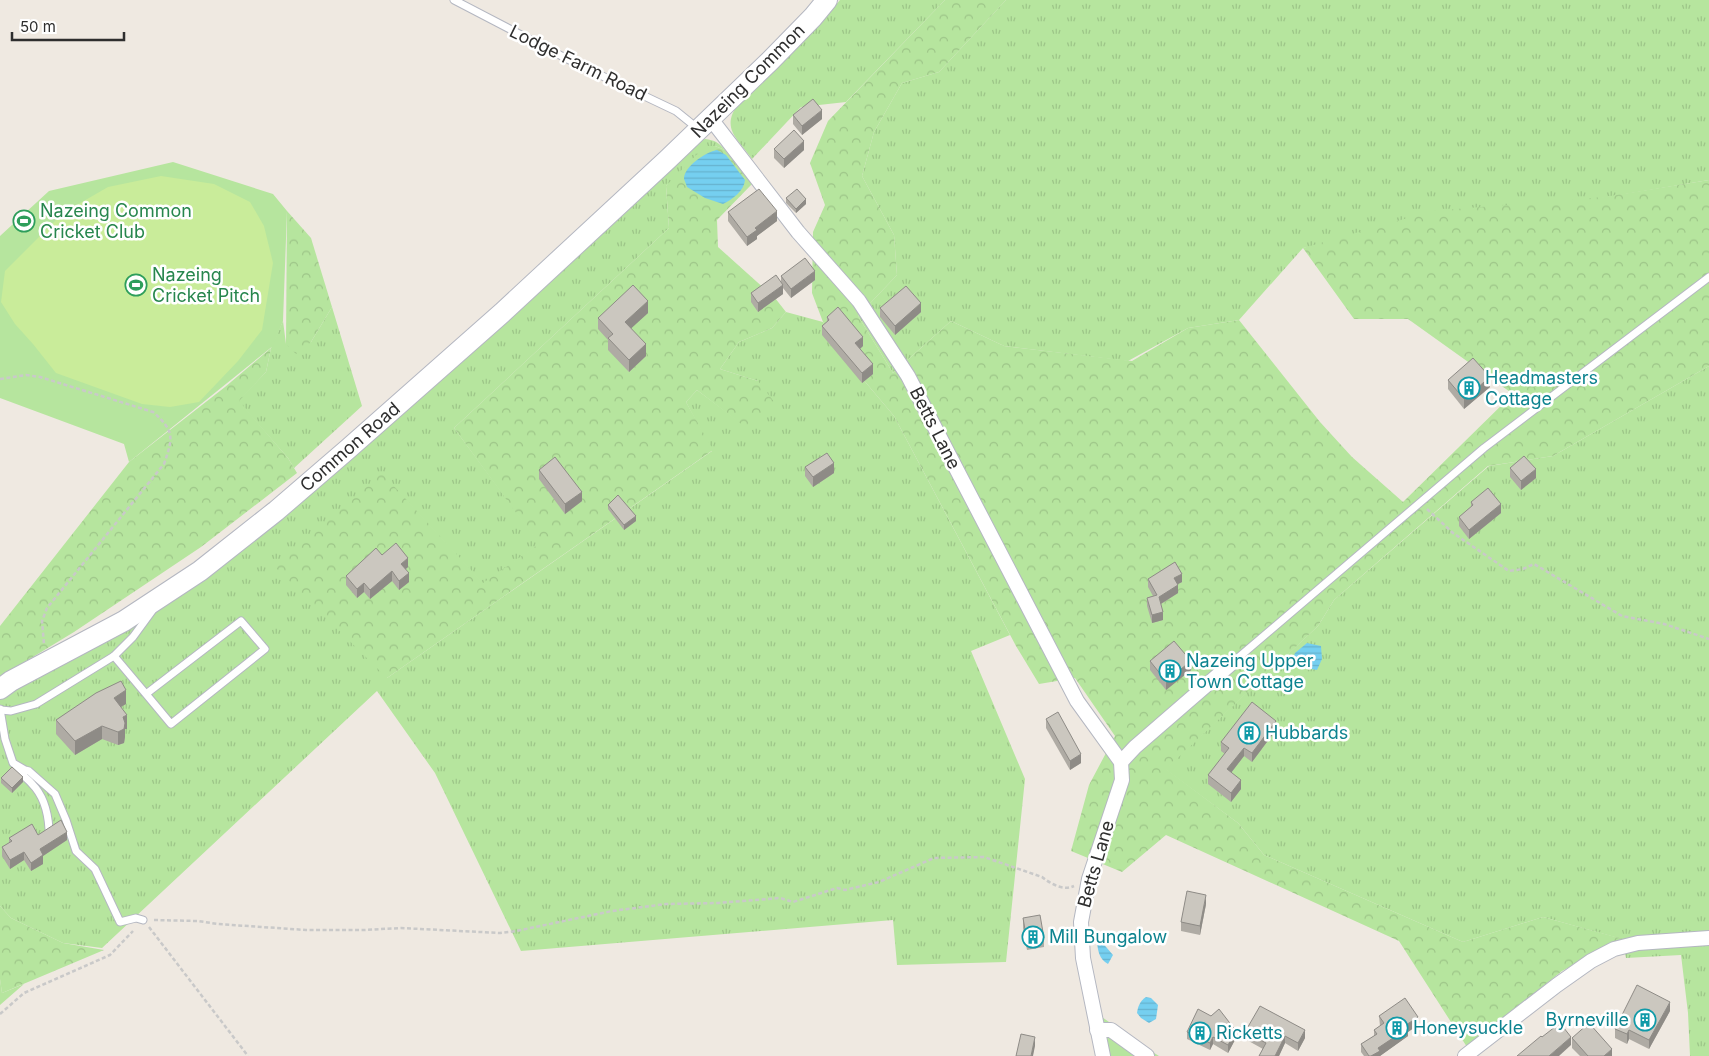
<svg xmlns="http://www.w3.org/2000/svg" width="1709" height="1056" viewBox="0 0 1709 1056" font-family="Inter,sans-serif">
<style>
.grass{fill:url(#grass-tufts)}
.forest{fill:url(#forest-crowns)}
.park{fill:#b6e59e}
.pitch{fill:#c9ec9a}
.water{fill:url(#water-rules)}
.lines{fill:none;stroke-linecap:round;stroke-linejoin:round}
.lane-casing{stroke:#b4b7c1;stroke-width:9}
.street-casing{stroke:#b4b7c1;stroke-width:16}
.secondary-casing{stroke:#b4b7c1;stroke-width:22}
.path{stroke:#c9c9c9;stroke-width:2.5;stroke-dasharray:4 2.5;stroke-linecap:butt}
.lane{stroke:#fff;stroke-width:7}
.street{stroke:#fff;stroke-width:14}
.secondary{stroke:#fff;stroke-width:20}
.wall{fill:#afaba4}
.shaded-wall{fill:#8e8b86}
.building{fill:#cbc7bf;stroke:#8e8b86}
.labels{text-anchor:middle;stroke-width:5;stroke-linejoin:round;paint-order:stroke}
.street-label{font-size:18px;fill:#2e2e2e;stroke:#fff}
.leisure-label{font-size:18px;fill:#27864d;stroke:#fff;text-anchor:start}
.culture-label{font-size:18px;fill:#0d838f;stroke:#fff;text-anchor:start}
</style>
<defs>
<pattern id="grass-tufts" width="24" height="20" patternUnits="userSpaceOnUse" patternTransform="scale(1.25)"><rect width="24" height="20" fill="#b6e59e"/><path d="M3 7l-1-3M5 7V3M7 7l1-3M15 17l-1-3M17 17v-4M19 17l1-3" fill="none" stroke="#9dc588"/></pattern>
<pattern id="forest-crowns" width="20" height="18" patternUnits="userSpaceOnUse" patternTransform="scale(1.25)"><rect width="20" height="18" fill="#b6e59e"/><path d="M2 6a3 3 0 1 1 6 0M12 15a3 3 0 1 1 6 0" fill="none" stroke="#9dc588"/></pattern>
<pattern id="water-rules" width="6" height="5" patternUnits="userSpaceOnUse" patternTransform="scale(1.25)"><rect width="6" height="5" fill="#75cff0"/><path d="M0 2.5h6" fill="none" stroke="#66b2ce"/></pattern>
</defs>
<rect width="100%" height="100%" fill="#efe9e1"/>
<!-- grass -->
<g class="grass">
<path d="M840,0H945L846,102L801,107L752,159C737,138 720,128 739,103L816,28Z"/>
<polygon points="1006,0 1709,0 1709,180 1303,248 1239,320 1188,328 1128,361 1004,346 951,321 893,373 858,316 897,275 894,235 862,176 874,132 902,83 939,72"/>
<path d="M705,139C715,140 719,143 725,150L715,146L666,186L669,228L454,428L540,544L483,584L382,474L387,678L712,451L686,402L697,390L745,426L758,381L720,369L739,342L772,328L786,312L823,322L851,365L894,416L1010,635L971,651L1025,779L1006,962L897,965L893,920L521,951L435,773L377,691L102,948L63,943L11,918L0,906V700L11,691L170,597L699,141Z"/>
<polygon points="332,307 362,406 294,468 288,458 238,401 266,372 271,348 283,321 286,344 311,342"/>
<polygon points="1709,366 1709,1056 1690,1056 1688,1013 1681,955 1626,958 1622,939 1543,917 1463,942 1264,855 1238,823 1165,769 1318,626 1334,600 1489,466 1553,456"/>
<polygon points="0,979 2,993 24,984 0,1005"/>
</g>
<!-- forest -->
<g class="forest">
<polygon points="945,0 1006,0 939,72 902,83 874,132 862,176 894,235 897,275 858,316 893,373 951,321 1004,346 1132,361 1188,328 1239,320 1320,422 1352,457 1403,502 1513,394 1408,319 1354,319 1303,248 1432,211 1604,197 1709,180 1709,366 1553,456 1488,466 1334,600 1318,626 1166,769 1238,823 1264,855 1463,942 1543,917 1623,939 1562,971 1467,1047 1399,941 1166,835 1122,872 1071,851 1089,785 1115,736 1075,678 1039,684 1016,646 894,416 851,365 823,322 812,293 813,232 825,205 810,163 828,121"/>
<polygon points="705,146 715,146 725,150 752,184 717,220 718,247 775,298 786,312 772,328 739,342 720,369 758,381 775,403 745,427 697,390 686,402 713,450 387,678 275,567 382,473 483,583 539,544 454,428 669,228 666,186"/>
<polygon points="287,211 311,238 332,307 311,342 296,354 286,344"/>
<polygon points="271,348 266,372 239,401 288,458 297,473 201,547 74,632 0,677 0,626 129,462 225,387"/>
<polygon points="0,906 11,918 63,943 104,950 2,993 0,979"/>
</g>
<!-- park -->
<g class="park">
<polygon points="173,162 273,194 287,211 283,321 273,346 129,462 124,444 0,398 0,236 49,191"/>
<polygon points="1096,1013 1151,1051 1159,1056 1103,1056"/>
</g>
<!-- pitch -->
<polygon class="pitch" points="161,176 214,184 250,202 264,226 273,263 262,330 238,361 199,402 170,407 142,404 56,373 33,344 15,324 1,302 5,271 63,213 108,187"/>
<!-- water -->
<g class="water">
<path d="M717,150L726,155L745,180C744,191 733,199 723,204L705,198L687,187C686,184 685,181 684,179C684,166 706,152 717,150Z"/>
<polygon points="1307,643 1321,646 1322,659 1317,670 1300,667 1291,662 1295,653"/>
<path d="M1100,940L1113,955L1108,964C1099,959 1098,951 1097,942Z"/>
<path d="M1146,997L1151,998L1158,1005L1156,1019L1149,1023L1141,1018L1137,1013C1138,1006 1140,1001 1146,997Z"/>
</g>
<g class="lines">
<!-- lane casing -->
<g class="lane-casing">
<g id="lane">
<polyline points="454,0 577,64 676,111 697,128"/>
<polyline points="114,656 133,637 152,611"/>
<polyline points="1232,663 1484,448 1709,277"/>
<polyline points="0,709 5,739 13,763 25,770 29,771 55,794 66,820 76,851 95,869 120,922 136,918 143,920"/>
<polyline points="1,710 11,711 36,704 114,656 146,694 241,621 265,649 171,724 146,694"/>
<path d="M16,767C20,774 27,778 32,784C44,796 48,813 49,829"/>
</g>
</g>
<!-- street casing -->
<g class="street-casing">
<g id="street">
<polyline points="711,119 798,232 859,301 908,376 1077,701 1121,762 1122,780 1089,879 1081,922 1083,958 1103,1056"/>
<polyline points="1121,762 1135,747 1232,663"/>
<polyline points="1097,1030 1111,1030 1147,1056"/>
<polyline points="1465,1056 1557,985 1591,961 1614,949 1638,943 1709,938"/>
</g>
</g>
<!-- secondary casing -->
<g class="secondary-casing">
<polyline id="secondary" points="0,689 11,681 124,621 200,571 276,511 348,449 502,313 667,160 770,61 813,17 827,0"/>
</g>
<!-- path -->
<g class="path">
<path d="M0,379L26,375L40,377L153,412C175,431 173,438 164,464L47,608L42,621L44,644"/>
<polyline points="1427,509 1453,533 1509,571 1523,569 1534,564 1622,616 1664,624 1709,639"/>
<path d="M154,920L198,921L218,924L306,930H364L401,928L500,933L516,931L612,911L666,904L718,903L780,898L793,902L837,888L845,890L879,882L934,858L984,857L1042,877C1051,884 1063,891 1074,886"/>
<polyline points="149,927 248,1056"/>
<polyline points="0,1014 24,993 110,955 133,931"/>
</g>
<!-- lane -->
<use href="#lane" class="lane"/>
<!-- street -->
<use href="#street" class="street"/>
<!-- secondary -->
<use href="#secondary" class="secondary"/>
</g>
<!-- wall -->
<g class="wall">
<polygon points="793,115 822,119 802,135 793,124"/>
<polygon points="774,149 804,150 784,168 774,158"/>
<polygon points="786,198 806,204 796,213 786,203"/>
<polygon points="728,212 777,221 757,236 757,239 747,246 728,221"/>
<polygon points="781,276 815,280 791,298 783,288 783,294 758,312 751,302 751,293 781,282"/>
<polygon points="880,308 921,312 895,335 880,317"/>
<polygon points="648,313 631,328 646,356 629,372 608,350 608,340 598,329 598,318"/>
<polygon points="827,317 863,346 860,349 873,374 862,383 822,335 822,326 827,322"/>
<polygon points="1448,380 1490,387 1464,409 1448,389"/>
<polygon points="805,467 834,473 813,487 805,476"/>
<polygon points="1510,468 1536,478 1521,490 1510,477"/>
<polygon points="539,470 582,501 565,514 539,479"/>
<polygon points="1471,502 1501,513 1469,539 1459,526 1459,517 1471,507"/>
<polygon points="608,505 636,521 624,530 608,509"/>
<polygon points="382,555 408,567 406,569 409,582 399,590 392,581 370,599 364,592 357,598 346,585 346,576"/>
<polygon points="1148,579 1182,582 1178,584 1178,593 1161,604 1163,620 1152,623 1147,606 1147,598 1153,596 1148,587"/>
<polygon points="1150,661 1191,670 1166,690 1150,670"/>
<polygon points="126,704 121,707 127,729 125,729 125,737 124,743 118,745 102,739 75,755 56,734 56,720"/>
<polygon points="1046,719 1081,763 1070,770 1046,728"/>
<polygon points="1276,730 1252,762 1244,756 1231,773 1241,789 1231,802 1208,784 1208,775 1225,754 1221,751 1221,742"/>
<polygon points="1,778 23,782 12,793 1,783"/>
<polygon points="38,835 67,840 43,856 43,864 31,871 24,860 10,869 2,856 2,847 9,843 9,838"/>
<polygon points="1206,904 1200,935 1181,931 1181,922"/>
<polygon points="1023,918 1044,938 1044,947 1027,950 1023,928"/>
<polygon points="1670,1011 1649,1049 1629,1039 1627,1044 1615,1038 1615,1029"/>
<polygon points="1379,1016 1418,1025 1408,1032 1408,1036 1380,1056 1364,1056 1361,1052 1361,1044 1374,1036 1374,1030 1380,1026"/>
<polygon points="1187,1032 1236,1038 1228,1053 1213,1044 1210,1050 1187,1039"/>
<polygon points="1245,1032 1305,1038 1298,1051 1285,1043 1279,1056 1259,1056 1263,1049 1245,1039"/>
<polygon points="1572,1038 1612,1056 1580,1056 1572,1048"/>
</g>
<!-- shaded-wall -->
<g class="shaded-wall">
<polygon points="822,110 822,119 802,135 802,126"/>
<polygon points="804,141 804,150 784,168 784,159"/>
<polygon points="806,199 806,204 796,213 796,209"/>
<polygon points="777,211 777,221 757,236 757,239 747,246 747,237 755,228"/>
<polygon points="815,271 815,280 791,298 791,289"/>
<polygon points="783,285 783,294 758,312 758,303"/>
<polygon points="648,301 648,313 625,334 625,322"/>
<polygon points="921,303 921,312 895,335 895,326"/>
<polygon points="863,337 863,346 855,353 855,343"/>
<polygon points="646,344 646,356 629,372 629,360"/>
<polygon points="873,364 873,374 862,383 862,373"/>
<polygon points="1490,377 1490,387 1464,409 1464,399"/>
<polygon points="834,463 834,473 813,487 813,477"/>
<polygon points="1536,469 1536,478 1521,490 1521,481"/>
<polygon points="582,492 582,501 565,514 565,504"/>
<polygon points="1501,504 1501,513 1469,539 1469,530"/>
<polygon points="636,516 636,521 624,530 624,525"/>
<polygon points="408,558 408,567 401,573 401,564"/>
<polygon points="392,571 392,581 370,599 370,590"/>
<polygon points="409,573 409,582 399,590 399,581"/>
<polygon points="1182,574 1182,582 1174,586 1174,578"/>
<polygon points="364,583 364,592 357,598 357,589"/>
<polygon points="1178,585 1178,593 1159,605 1159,597"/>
<polygon points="1163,612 1163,620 1152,623 1152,615"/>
<polygon points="1191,661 1191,670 1166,690 1166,681"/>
<polygon points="126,690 126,704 114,711 114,698"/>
<polygon points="127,715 127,729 125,729 125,737 124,743 118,745 118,732 123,717"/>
<polygon points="1276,721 1276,730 1252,762 1252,753"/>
<polygon points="102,726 102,739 75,755 75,741"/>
<polygon points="1244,748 1244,756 1227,778 1227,769"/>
<polygon points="1081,754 1081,763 1070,770 1070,761"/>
<polygon points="23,777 23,782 12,793 12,788"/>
<polygon points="1241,780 1241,789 1231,802 1231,793"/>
<polygon points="67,832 67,840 43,856 43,864 31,871 31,863 40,849"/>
<polygon points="24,852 24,860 10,869 10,860"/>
<polygon points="1206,895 1206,904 1200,935 1200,926"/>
<polygon points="1670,1002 1670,1011 1649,1049 1649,1040"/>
<polygon points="1418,1017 1418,1025 1408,1032 1408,1036 1380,1056 1371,1056 1378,1048 1406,1025"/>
<polygon points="1305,1030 1305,1038 1298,1051 1298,1043"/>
<polygon points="1629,1030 1629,1039 1627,1044 1627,1034"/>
<polygon points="1236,1031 1236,1038 1228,1053 1228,1045"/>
<polygon points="1285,1036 1285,1043 1279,1056 1275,1056"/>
<polygon points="1035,1037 1035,1046 1033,1056 1031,1056"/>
<polygon points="1213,1037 1213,1044 1210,1050 1210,1043"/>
<polygon points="1571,1037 1571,1045 1559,1056 1549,1056"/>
<polygon points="1612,1049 1612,1056 1604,1056"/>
</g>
<!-- building -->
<g class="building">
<polygon points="813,99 822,110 802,126 793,115"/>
<polygon points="794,130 804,141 784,159 774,149"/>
<polygon points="759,189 777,211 755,228 757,230 747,237 728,212"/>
<polygon points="797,189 806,199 796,209 786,198"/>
<polygon points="805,258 815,271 791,289 781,276"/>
<polygon points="776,275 783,285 758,303 751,293"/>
<polygon points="633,285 648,301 625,322 646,344 629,360 608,338 613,334 598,318"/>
<polygon points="906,286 921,303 895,326 880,308"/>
<polygon points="838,307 863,337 855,343 873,364 862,373 822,326 829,320 827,317"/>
<polygon points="1473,358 1490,377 1464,399 1448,380"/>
<polygon points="827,453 834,463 813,477 805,467"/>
<polygon points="1524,456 1536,469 1521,481 1510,468"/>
<polygon points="555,457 582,492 565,504 539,470"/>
<polygon points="1488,488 1501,504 1469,530 1459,517 1473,505 1471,502"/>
<polygon points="618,495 636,516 624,525 608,505"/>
<polygon points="396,543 408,558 401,564 409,573 399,581 392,571 370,590 364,583 357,589 346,576 376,548 382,555"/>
<polygon points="1175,562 1182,574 1174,578 1178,585 1159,597 1163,612 1152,615 1147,598 1157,595 1148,579"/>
<polygon points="1174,641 1191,661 1166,681 1150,661"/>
<polygon points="121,681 126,690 114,698 127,715 123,717 125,723 124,729 118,732 102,726 75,741 56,720 96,693"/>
<polygon points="1252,702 1276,721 1252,753 1244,748 1227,769 1241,780 1231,793 1208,775 1229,748 1221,742"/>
<polygon points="1058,712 1081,754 1070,761 1046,719"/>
<polygon points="12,767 23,777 12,788 1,778"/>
<polygon points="61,820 67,832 40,849 43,855 31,863 24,852 10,860 2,847 12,841 9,838 32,824 38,835"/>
<polygon points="1187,891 1206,895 1200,926 1181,922"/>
<polygon points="1040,915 1044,938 1027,941 1023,918"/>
<polygon points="1637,985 1670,1002 1649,1040 1629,1030 1627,1034 1615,1029"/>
<polygon points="1405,998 1418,1017 1406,1025 1408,1028 1378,1048 1380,1051 1371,1056 1369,1056 1361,1044 1377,1034 1374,1030 1384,1023 1379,1016"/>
<polygon points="1260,1006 1305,1030 1298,1043 1285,1036 1275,1056 1259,1056 1266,1043 1245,1032"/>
<polygon points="1198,1009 1211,1016 1219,1009 1236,1031 1228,1045 1213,1037 1210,1043 1187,1032"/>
<polygon points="1560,1023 1571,1037 1549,1056 1517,1056 1541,1036 1542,1037"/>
<polygon points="1589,1023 1612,1049 1604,1056 1588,1056 1572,1038"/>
<polygon points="1021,1034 1035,1037 1031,1056 1016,1056"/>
</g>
<!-- icons -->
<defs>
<g id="stadium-ring" transform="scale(1.125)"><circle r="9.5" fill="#fff" stroke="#2e9e5b" stroke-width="1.5"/><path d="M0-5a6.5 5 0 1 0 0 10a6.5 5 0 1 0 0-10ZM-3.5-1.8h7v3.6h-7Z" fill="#2e9e5b"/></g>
<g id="building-ring" transform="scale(1.125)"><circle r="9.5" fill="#fff" stroke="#0f9aa8" stroke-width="1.5"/><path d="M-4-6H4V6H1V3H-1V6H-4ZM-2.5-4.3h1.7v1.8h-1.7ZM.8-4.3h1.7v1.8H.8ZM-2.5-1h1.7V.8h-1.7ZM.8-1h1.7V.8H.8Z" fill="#0f9aa8"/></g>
</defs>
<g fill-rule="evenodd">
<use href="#stadium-ring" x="24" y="221"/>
<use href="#stadium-ring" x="136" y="285"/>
<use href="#building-ring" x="1469" y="388"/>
<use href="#building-ring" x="1170" y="671"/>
<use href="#building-ring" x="1249" y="733"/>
<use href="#building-ring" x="1033" y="937"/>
<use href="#building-ring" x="1645" y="1020"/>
<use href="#building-ring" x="1397" y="1028"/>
<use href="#building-ring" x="1200" y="1033"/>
</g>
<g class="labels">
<!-- street labels -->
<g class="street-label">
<text transform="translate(578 63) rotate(26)" y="6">Lodge Farm Road</text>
<text transform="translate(748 81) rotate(-45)" y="6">Nazeing Common</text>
<text transform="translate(935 428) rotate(63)" y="6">Betts Lane</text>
<text transform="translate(350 447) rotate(-41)" y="6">Common Road</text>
<text transform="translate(1096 864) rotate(-74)" y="6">Betts Lane</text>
</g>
<!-- leisure labels -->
<g class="leisure-label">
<text x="40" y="217">Nazeing Common<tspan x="40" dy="21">Cricket Club</tspan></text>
<text x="152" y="281">Nazeing<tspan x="152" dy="21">Cricket Pitch</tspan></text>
</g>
<!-- culture labels -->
<g class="culture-label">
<text x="1485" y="384">Headmasters<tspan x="1485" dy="21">Cottage</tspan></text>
<text x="1186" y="667">Nazeing Upper<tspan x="1186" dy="21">Town Cottage</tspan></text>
<text x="1265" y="739">Hubbards</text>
<text x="1049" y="943">Mill Bungalow</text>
<text x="1629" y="1026" text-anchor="end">Byrneville</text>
<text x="1413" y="1034">Honeysuckle</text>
<text x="1216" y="1039">Ricketts</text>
</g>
</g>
<!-- scale -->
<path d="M12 32v8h112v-8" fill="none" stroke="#2e2e2e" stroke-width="2.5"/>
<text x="20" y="32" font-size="15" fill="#2e2e2e" stroke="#ffffff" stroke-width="4" paint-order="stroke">50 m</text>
</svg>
